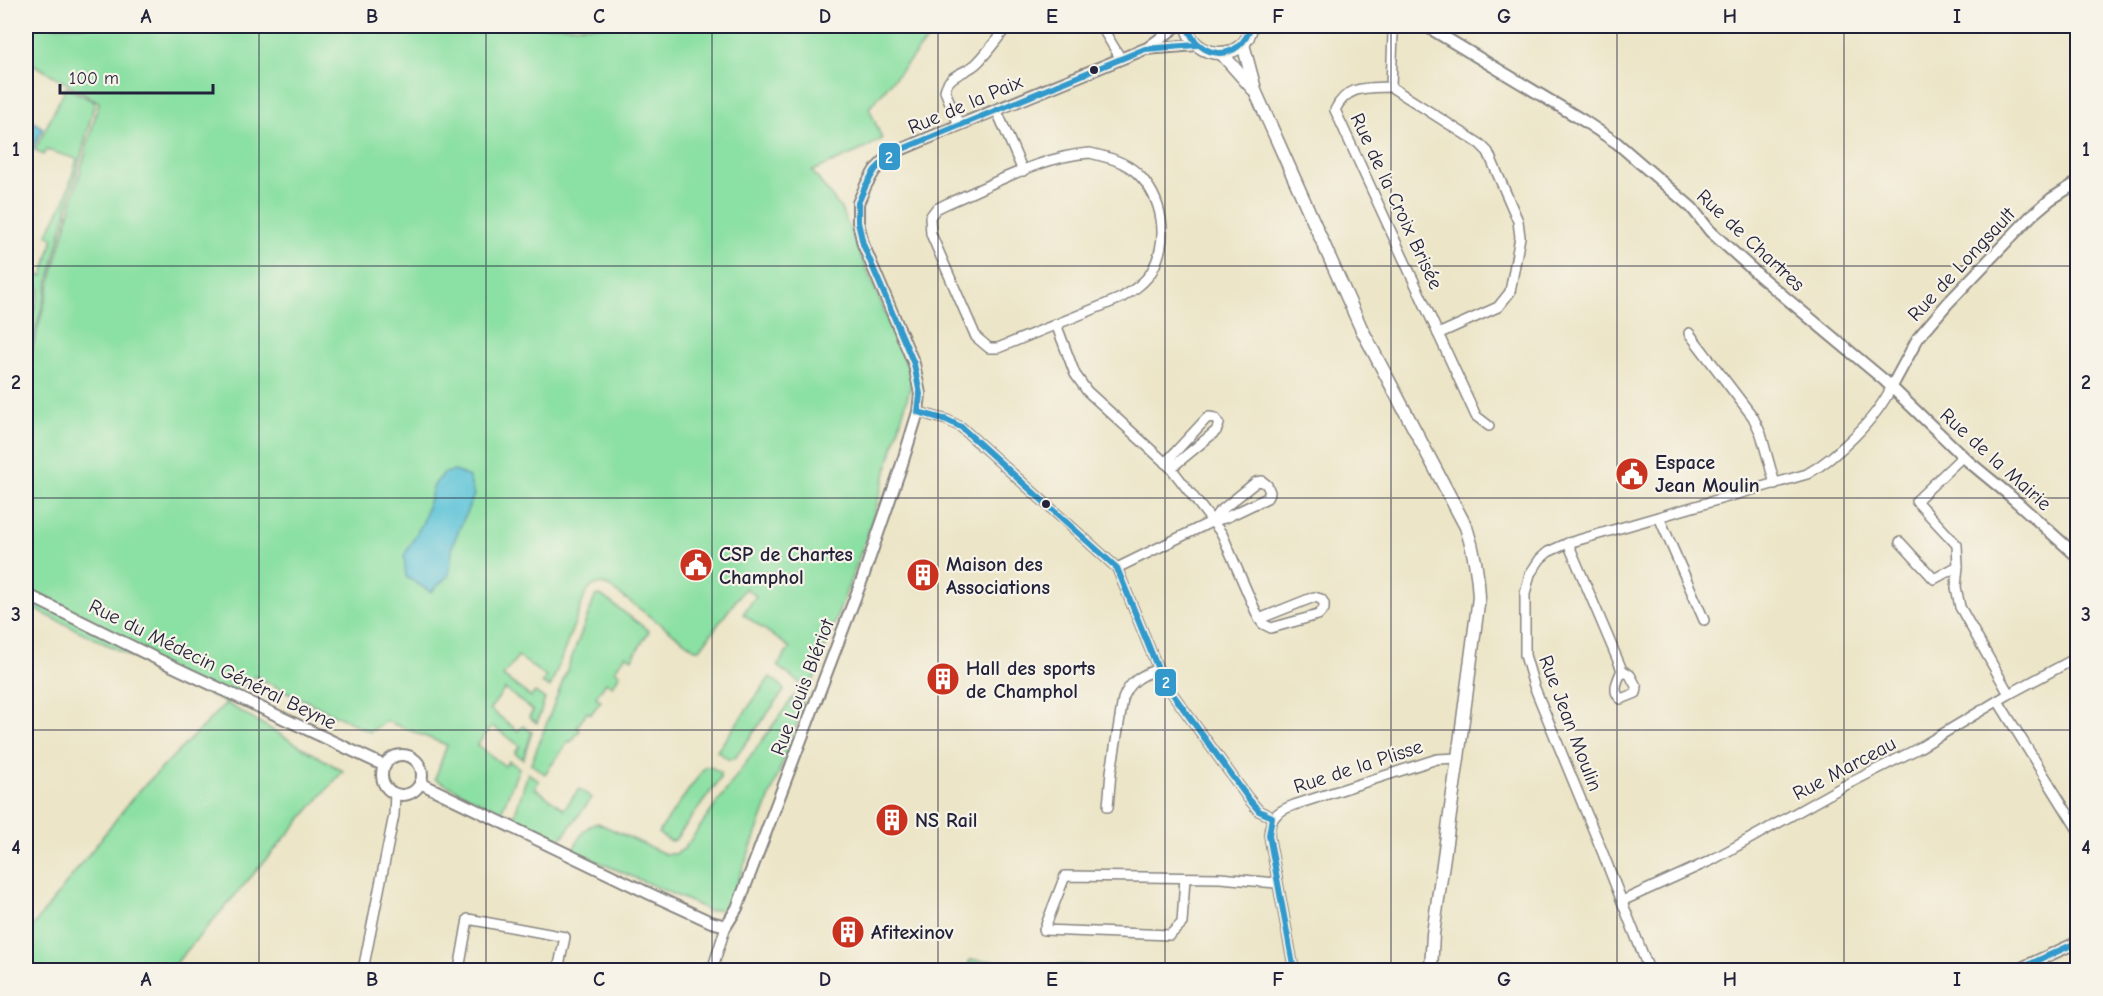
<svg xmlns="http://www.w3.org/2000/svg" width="2103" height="996" viewBox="0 0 2103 996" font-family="'Comic Neue',sans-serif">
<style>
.green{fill:#8be0a3;stroke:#56816f;stroke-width:1.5}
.water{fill:#5bc3d8;stroke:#3e728a;stroke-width:1.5}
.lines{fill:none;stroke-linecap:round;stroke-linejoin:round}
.minor-casing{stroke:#878481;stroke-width:12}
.tertiary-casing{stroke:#878481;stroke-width:14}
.secondary-casing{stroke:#878481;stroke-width:15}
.minor{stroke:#fff;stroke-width:9}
.tertiary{stroke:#fff;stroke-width:10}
.secondary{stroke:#fff;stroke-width:12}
.bus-1-casing{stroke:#f7f3e8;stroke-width:10}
.bus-1{stroke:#39c;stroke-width:6}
.grid{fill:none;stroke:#22223b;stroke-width:1.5;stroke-opacity:0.55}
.bus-dot{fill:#22223b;stroke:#f7f3e8;stroke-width:2}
.labels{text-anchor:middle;stroke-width:4.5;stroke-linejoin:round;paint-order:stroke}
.street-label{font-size:20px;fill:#22223b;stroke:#f7f3e8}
.poi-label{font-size:20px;font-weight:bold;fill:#22223b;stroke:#f7f3e8;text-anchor:start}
.line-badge{stroke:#f7f3e8;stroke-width:2}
.badge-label{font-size:16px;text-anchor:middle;font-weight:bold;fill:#fff}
.neatline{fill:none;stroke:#22223b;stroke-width:2}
.grid-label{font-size:20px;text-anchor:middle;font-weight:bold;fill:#22223b}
</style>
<rect width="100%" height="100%" fill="#f7f3e8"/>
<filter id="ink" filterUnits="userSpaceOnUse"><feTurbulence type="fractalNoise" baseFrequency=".0167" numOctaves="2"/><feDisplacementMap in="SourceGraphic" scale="12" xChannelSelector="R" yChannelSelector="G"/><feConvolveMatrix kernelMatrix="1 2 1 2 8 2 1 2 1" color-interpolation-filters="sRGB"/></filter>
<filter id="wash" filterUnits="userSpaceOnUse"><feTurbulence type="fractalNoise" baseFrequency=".008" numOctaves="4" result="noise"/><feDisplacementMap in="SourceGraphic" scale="24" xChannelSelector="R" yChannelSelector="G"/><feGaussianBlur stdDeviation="1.35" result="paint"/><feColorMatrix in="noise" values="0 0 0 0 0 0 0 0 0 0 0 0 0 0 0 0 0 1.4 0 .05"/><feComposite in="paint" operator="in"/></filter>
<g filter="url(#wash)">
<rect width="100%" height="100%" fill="#ece5c7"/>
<!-- green -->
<g class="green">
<path d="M29,26H939L869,108L882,139L864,149L812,171L841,209L913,378L871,525L811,687L804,686L777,666L790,648L743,614L756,596L745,588L700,649H695L608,586C598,582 592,585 586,593L550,688L542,683L546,677L518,656L503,676L531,697L535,692L545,699L537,723L529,717L533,711L505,689L490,709L518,731L523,726L532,732L523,759L515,753L520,746L492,726L477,745L505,766L509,761L519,768L501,813L435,779L447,745L386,721L370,732L254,676L226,703L343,771L170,970H26V935L135,795L226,703L26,605V372L99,102L26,60V29Z"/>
<polygon points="66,87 95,102 26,368 26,342 40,288 32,286 36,274 43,276 53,238 47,234 65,200 77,159 47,150 43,155 35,150"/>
<polygon points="598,595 602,596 649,631 632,659 626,655 615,670 620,675 612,686 606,682 596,697 601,701 591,714 587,712 577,727 580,730 571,742 569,741 545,774 531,764 595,597"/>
<polygon points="770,677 782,686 784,691 735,758 729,760 717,751"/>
<path d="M794,696L805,703L731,900L722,909L707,911L698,905L573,851C578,839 585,825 598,823L665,854H675L684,849Z"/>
<polygon points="705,767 711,767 720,773 720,779 675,840 670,841 658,833"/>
<polygon points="528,773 539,781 535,788 564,809 579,789 592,798 559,841 555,841 513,820"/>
<polygon points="970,960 1175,970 966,970"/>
</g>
<!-- water -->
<g class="water">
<polygon points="26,117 43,128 26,162"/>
<polygon points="455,471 469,477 474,495 453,544 449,575 431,592 406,577 404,556 423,522 434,485 444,473"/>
</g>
</g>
<g filter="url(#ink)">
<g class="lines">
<!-- minor casing -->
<g class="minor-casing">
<g id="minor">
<polyline points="1101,26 1121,59"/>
<polyline points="1395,26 1393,33 1391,87 1480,144 1488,152 1518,221 1520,237 1510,292 1498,307 1438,334"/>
<path d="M1391,87C1366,88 1347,85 1335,110L1476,416L1489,426"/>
<polyline points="996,109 1023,171"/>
<path d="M959,125L945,91C948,73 967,74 978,62C989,51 998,37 1008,26"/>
<path d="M1090,153C1107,157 1124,161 1137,173C1163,198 1170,238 1152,271C1145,283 1132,291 1121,298L998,348H989L976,337L931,234L930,217L936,209L946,204C992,185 1041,156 1090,153Z"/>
<polyline points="1056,324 1075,374 1087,391 1171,468 1222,534 1259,619 1263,624 1271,628 1318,615 1324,609 1324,603 1321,599 1314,597 1259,619"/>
<polyline points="1689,333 1753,417 1761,434 1775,484"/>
<polyline points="918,412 947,420 961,427 1117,568 1158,669 1172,693 1248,798 1259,811 1272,817"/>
<polyline points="1165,463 1206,419 1209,417 1215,418 1219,424 1216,431 1171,468"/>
<polyline points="1659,517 1704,620"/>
<polyline points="1900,542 1934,579 1958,566 1957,545 1916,501 1963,456"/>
<path d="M1568,543L1622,670C1618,680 1611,691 1621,699L1636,693L1637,688L1630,675L1622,670"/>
<polyline points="1958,566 1956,587 1960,607 2009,694"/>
<polyline points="1117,568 1213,521 1225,518 1267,498 1270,492 1267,485 1262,481 1256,482 1218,513 1213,521"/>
<polyline points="1998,701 2078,830"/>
<path d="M1108,807L1111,772L1123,699C1129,682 1141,675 1158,669"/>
<polyline points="1185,878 1182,923 1170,935 1044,930 1065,876 1220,878 1276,883"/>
<polyline points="1622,901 1712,860 1842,787 1919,748 2009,694 2078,657"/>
<polyline points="363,970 394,815 395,793"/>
<polyline points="459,970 468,919 565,937 558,970"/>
<polyline points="712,970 726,926"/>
<path d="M1294,970L1269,835C1270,816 1278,811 1294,805L1437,759L1458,758"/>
<path d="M1649,970L1602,851L1534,686L1525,655V594L1530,574L1540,559L1548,552L1568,543L1807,474C1837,457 1876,419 1891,388"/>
</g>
</g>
<!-- tertiary casing -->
<g class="tertiary-casing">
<g id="tertiary">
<polyline points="1426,26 1584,121 1617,143 1692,208 1710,231 1762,278 1884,380 1968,461 2008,494 2078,557"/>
<polyline points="1146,49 1177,26"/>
<polyline points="1891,388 1918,338 1947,304 2032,215 2051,199 2078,182"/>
<polyline points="26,594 153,657 385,766"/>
<circle cx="402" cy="775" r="20"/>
<polyline points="420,783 650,894 711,922 726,926 737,908 863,577 901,467 918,412 920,394 914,364 863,244 858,222 858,203 866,185 875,170 886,159 900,150 959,125 1145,49 1196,45"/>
<polyline points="2017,970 2078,942"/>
</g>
</g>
<!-- secondary casing -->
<g class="secondary-casing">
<g id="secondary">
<path d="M1187,26C1192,61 1247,63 1251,26"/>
<path d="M1243,44L1256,93L1361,328L1466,527C1474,551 1478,572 1479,597L1458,758L1433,934L1431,970"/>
<polyline points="1222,54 1253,89"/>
</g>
</g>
<!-- minor -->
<use href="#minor" class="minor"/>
<!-- tertiary -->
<use href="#tertiary" class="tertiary"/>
<!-- secondary -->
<use href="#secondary" class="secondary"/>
<!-- bus-1 casing -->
<g class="bus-1-casing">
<g id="bus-1">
<path d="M1187,26C1199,61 1240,63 1251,26"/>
<polyline points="1196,45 1145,49 900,150 886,159 875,170 866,185 858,203 858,222 863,244 914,364 920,394 918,412 947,420 961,427 1117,568 1158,669 1172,693 1248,798 1259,811 1272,817 1269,835 1294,970"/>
<polyline points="2017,970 2078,942"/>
</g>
</g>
<!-- bus-1 -->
<use href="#bus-1" class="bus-1"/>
</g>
</g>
<!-- grid -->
<path class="grid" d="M259,26V970M486,26V970M712,26V970M938,26V970M1165,26V970M1391,26V970M1617,26V970M1844,26V970M26,266H2078M26,498H2078M26,730H2078"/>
<!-- icons -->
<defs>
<g id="civic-disc" transform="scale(1.725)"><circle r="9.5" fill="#c8321e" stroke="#f7f3e8"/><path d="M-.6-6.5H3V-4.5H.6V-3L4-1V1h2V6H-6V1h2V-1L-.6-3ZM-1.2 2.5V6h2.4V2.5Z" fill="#fff"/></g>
<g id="building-disc" transform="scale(1.725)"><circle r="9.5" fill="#c8321e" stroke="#f7f3e8"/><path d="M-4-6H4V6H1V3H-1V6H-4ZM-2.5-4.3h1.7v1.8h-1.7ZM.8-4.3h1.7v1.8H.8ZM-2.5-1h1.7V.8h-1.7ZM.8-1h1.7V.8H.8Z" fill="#fff"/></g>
</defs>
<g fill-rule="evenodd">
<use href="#civic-disc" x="1632" y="474"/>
<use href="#civic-disc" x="696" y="565"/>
<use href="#building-disc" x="923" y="575"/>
<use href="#building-disc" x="943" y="679"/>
<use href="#building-disc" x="892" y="820"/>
<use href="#building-disc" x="848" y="932"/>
</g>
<!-- markers -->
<g class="bus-dot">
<circle cx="1094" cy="70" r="5"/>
<circle cx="1046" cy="504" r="5"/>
</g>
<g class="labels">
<!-- street labels -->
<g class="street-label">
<text transform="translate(965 104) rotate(-23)" y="7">Rue de la Paix</text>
<text transform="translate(1397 201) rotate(65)" y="7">Rue de la Croix Brisée</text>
<text transform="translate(1751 240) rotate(43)" y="7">Rue de Chartres</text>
<text transform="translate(1961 264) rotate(-47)" y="7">Rue de Longsault</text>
<text transform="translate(1996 459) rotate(42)" y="7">Rue de la Mairie</text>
<text transform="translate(213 664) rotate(26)" y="7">Rue du Médecin Général Beyne</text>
<text transform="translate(802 687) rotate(-69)" y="7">Rue Louis Blériot</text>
<text transform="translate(1571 723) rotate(69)" y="7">Rue Jean Moulin</text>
<text transform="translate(1358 766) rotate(-18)" y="7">Rue de la Plisse</text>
<text transform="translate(1844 768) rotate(-28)" y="7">Rue Marceau</text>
</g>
<!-- poi labels -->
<g class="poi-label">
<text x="1655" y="469">Espace<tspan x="1655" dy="23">Jean Moulin</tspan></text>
<text x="719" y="561">CSP de Chartes<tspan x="719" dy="23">Champhol</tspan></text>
<text x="946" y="571">Maison des<tspan x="946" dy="23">Associations</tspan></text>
<text x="966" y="675">Hall des sports<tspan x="966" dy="23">de Champhol</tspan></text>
<text x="915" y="827">NS Rail</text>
<text x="871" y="939">Afitexinov</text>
</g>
</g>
<g class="line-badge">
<rect x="878" y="142" width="23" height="29" rx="6" fill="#39c"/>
<rect x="1154" y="668" width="23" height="29" rx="6" fill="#39c"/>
</g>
<g class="badge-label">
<text x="889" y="163">2</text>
<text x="1166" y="688">2</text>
</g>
<!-- margin -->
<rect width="2103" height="996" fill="none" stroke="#f7f3e8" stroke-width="66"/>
<!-- scale -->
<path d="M60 84v9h153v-9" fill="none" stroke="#22223b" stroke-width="3"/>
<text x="69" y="84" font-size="18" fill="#22223b" stroke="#f7f3e8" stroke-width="4.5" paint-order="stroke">100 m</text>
<rect x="33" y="33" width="2037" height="930" class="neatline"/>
<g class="grid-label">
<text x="146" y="23">A</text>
<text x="372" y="23">B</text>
<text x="599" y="23">C</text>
<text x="825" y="23">D</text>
<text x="1052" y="23">E</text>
<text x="1278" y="23">F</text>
<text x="1504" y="23">G</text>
<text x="1730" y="23">H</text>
<text x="1957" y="23">I</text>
<text x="16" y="156">1</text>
<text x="2086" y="156">1</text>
<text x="16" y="389">2</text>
<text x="2086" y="389">2</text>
<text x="16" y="621">3</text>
<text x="2086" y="621">3</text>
<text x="16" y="854">4</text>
<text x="2086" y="854">4</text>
<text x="146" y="986">A</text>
<text x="372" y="986">B</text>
<text x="599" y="986">C</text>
<text x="825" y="986">D</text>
<text x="1052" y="986">E</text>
<text x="1278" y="986">F</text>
<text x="1504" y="986">G</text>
<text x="1730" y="986">H</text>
<text x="1957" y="986">I</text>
</g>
</svg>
